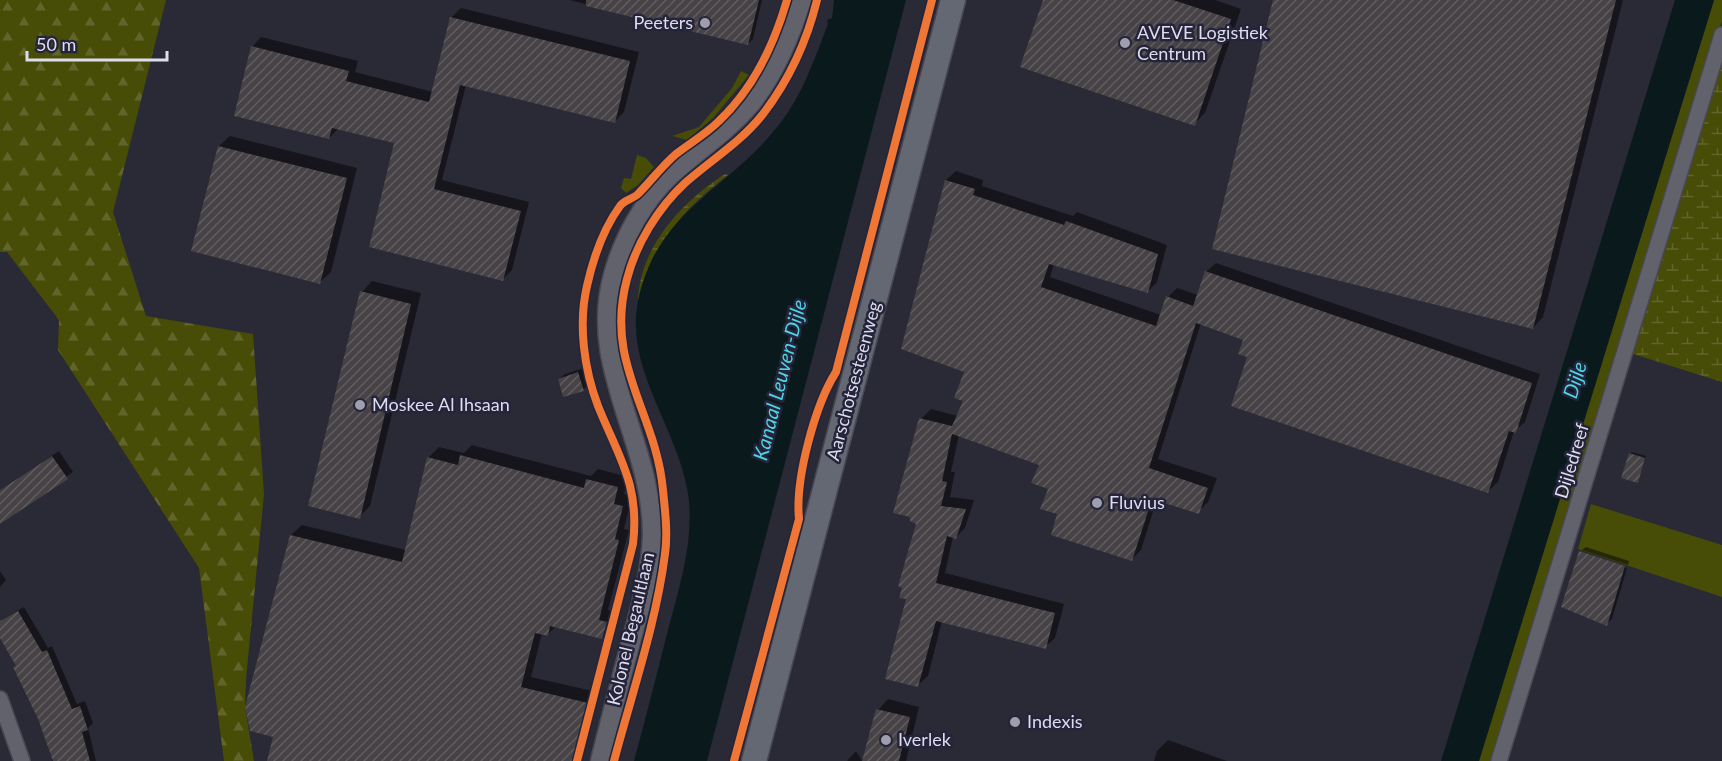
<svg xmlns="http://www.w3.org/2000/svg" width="1722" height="761" viewBox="0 0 1722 761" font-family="Lato,sans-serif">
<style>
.grass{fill:#474c07}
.forest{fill:url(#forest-firs)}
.wetland{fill:url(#wetland-marsh)}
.water{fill:#0a1a1c}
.shadow{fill:#0007}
.building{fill:url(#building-hatch)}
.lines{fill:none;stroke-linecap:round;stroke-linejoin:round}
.minor-casing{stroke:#484753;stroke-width:18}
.tertiary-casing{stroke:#484753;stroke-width:21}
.primary-casing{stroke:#484753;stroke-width:27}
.minor{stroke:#62626c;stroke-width:15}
.tertiary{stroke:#62626c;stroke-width:18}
.primary{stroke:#636873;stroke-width:24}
.cycleway-casing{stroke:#25243b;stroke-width:11}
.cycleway{stroke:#f07635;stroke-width:8}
.poi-dot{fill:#9e9ead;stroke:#25243b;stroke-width:2}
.labels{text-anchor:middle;stroke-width:5;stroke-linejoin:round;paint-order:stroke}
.poi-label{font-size:18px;fill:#dddded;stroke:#25243b;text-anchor:start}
.street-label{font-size:18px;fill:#dddded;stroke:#25243b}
.water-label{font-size:20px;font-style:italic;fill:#4cd4e1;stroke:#25243b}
</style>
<defs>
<pattern id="forest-firs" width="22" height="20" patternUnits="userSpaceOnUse" patternTransform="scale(1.5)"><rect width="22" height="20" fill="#474c07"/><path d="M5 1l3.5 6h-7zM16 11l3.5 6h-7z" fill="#61652b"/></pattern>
<pattern id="wetland-marsh" width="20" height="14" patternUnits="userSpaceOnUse" patternTransform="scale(1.5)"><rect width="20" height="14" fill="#474c07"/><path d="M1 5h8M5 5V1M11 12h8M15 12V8" fill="none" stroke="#61652b"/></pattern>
<pattern id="building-hatch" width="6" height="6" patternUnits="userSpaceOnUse" patternTransform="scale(1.5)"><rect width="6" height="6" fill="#464245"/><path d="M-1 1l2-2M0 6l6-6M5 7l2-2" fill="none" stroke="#605d60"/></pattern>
</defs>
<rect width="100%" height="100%" fill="#2a2936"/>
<!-- grass -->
<g class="grass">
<polygon points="1714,0 1722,0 1722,21 1492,761 1479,761"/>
<polygon points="741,71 749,75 713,118 687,140 672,136 699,127 732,88"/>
<polygon points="637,155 646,158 654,167 638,185 626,193 621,188 624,178 631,179"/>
<polygon points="1591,504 1722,545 1722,597 1578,549"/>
</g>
<!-- forest -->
<polygon class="forest" points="0,0 166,0 113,212 146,316 253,334 264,494 246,679 245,707 254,761 224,761 199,568 58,350 59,320 7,252 0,252"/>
<!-- wetland -->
<g class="wetland">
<polygon points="1722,61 1722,382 1630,353"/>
<path d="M725,174L728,175C681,211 653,244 638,302C639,247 682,202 725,174Z"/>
</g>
<!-- water -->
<g class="water">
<path d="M834,0H906L707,761H634C646,717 657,673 668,630C679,588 693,545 689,501C682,432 624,372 638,301C656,213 722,193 773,132C801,100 813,63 828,24L827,20L832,18Z"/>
<polygon points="1675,0 1714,0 1479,761 1441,761"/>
</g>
<!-- shadow -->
<g class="shadow">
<polygon points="569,0 762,0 753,39 748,44"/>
<polygon points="1044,0 1215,0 1241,9 1205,113 1194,124"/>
<polygon points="1276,0 1623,0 1543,317 1533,328"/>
<polygon points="461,8 639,52 624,112 615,121 466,85 442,180 529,202 512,270 503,279 396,142 339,128 329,138 252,47 261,37 358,61 355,72 433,92 452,17"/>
<polygon points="230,136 357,168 331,272 320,282 193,250 219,146"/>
<polygon points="956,171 983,180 982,186 1073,216 1077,212 1167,245 1157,282 1147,292 1054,264 1050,277 1161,315 1168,297 1177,288 1198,295 1206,272 1216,263 1540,374 1525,422 1514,431 1498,482 1488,491 1249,356 1244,339 1201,323 1158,459 1217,478 1208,502 1198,512 1157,499 1141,550 1131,560 1059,513 1041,464 959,435 951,472 955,472 950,497 974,500 965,528 956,537 953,537 945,573 1064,604 1055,638 1045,647 942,621 928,676 918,685 908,598 918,524 921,419 931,409 958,416 965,400 966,371 903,348 946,180"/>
<polygon points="372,281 421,293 370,506 359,517 362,292"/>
<polygon points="584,368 589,384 583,390 559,379 565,374"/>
<polygon points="472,445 591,476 598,469 628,477 624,494 632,496 624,529 629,530 608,610 616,612 612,627 602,637 556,626 547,635 542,633 531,677 597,692 579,761 268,761 275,735 291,535 302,525 406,550 428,458 439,447 464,453"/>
<polygon points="59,451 73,472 0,522 0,490"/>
<polygon points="1632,452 1646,456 1637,482 1630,454"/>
<polygon points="1586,547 1629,561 1628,565 1582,550"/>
<polygon points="1581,551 1581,553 1627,568 1612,619 1606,624 1581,552"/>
<polygon points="0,571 6,580 0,587"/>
<polygon points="24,607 48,648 52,646 77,704 85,701 93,723 88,728 96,761 52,761 53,758 17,665 0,635 0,621"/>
<polygon points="888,699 919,707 906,761 863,761 878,710"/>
<polygon points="1168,740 1227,761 1154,761 1157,751"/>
<polygon points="856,751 862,761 847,761"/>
</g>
<!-- building -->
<g class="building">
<polygon points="586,0 759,0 748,45 586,6"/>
<polygon points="1043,0 1173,0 1231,19 1195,126 1020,67"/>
<polygon points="1273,0 1616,0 1533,329 1212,249"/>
<polygon points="450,17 630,61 615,123 460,85 434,189 521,211 503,281 369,247 394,143 332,128 329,139 234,116 251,46 349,71 346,81 429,102"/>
<polygon points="218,146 347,178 320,284 191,251"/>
<polygon points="945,180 975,189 973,195 1064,225 1066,221 1158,254 1148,293 1049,264 1041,287 1156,326 1166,296 1193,306 1205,271 1532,383 1516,433 1509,431 1488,493 1231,406 1247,357 1238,354 1243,340 1196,323 1149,468 1208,488 1199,514 1152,499 1132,561 1051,535 1057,514 1040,509 1048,489 1031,483 1039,465 952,434 942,481 947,482 941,506 966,509 956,539 947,536 936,583 1055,613 1046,649 936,621 918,687 885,679 906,599 899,598 902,588 898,586 916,524 910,521 910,517 893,513 919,418 952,426 963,401 954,398 964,372 901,349"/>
<polygon points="360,291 411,304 360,519 308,506"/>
<polygon points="578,372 584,391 563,397 558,379"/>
<polygon points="1629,453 1645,458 1638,483 1621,478"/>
<polygon points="460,455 584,488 586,479 618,487 614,504 623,506 615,539 619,540 599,620 607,622 602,639 550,626 548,636 535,633 521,687 588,703 572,761 267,761 273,737 250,731 245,707 290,535 402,562 427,457 458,465"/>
<polygon points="52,456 68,479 0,524 0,490"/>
<polygon points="1579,551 1625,566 1607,626 1561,607"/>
<polygon points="18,611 42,652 47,650 72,709 80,706 88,730 82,732 90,761 53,761 38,719 13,667 16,666 0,638 0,621"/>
<polygon points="876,709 910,717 899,761 862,761"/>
</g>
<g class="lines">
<!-- minor casing -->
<g class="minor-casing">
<g id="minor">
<polyline points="0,699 22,761"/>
<polyline points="1499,761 1722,35"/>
</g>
</g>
<!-- tertiary casing -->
<g class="tertiary-casing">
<path id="tertiary" d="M600,761C610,720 621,679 632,638C641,605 651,570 652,536C653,442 587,368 613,275C623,238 644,200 672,174C698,150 726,133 750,105C775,74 790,38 802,0"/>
</g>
<!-- primary casing -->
<g class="primary-casing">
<polyline id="primary" points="754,761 953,0"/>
</g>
<!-- minor -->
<use href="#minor" class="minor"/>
<!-- tertiary -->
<use href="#tertiary" class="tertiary"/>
<!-- primary -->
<use href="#primary" class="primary"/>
<!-- cycleway casing -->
<g class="cycleway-casing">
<g id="cycleway">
<path d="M577,761L633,544C640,485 619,458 598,406C584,369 578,324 587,286C593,259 604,228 620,206C624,200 633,199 638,194C651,181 662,166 676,154C690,143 706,134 719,121C754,88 774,45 787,0"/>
<path d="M614,761C632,693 656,624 665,554C668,533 665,511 663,490C656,412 604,364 627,279C636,244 658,208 685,183C711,160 741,142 763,114C789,80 807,41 817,0"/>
<path d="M734,761L799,519C795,479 815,405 836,372L932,0"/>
</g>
</g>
<!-- cycleway -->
<use href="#cycleway" class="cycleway"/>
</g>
<!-- markers -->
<g class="poi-dot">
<circle cx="705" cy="23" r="6"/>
<circle cx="1125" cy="43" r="6"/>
<circle cx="360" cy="405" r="6"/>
<circle cx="1097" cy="503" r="6"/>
<circle cx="1015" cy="722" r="6"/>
<circle cx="886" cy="740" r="6"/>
</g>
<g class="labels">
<!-- poi labels -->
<g class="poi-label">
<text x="693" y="29" text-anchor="end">Peeters</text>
<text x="1137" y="39">AVEVE Logistiek<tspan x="1137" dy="21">Centrum</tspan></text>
<text x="372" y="411">Moskee Al Ihsaan</text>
<text x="1109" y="509">Fluvius</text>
<text x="1027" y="728">Indexis</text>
<text x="898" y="746">Iverlek</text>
</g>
<!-- street labels -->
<g class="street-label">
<text transform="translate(854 381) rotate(-75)" y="6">Aarschotsesteenweg</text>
<text transform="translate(1572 461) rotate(-73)" y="6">Dijledreef</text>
<text transform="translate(631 629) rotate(-77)" y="6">Kolonel Begaultlaan</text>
</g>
<!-- water labels -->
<g class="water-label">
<text transform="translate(780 380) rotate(-76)" y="7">Kanaal Leuven-Dijle</text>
<text transform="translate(1575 380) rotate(-73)" y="7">Dijle</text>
</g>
</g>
<!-- scale -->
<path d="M27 51v9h140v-9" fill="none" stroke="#dddded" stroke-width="3"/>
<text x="36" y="51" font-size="18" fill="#dddded" stroke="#25243b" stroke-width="4.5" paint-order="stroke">50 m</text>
</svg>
